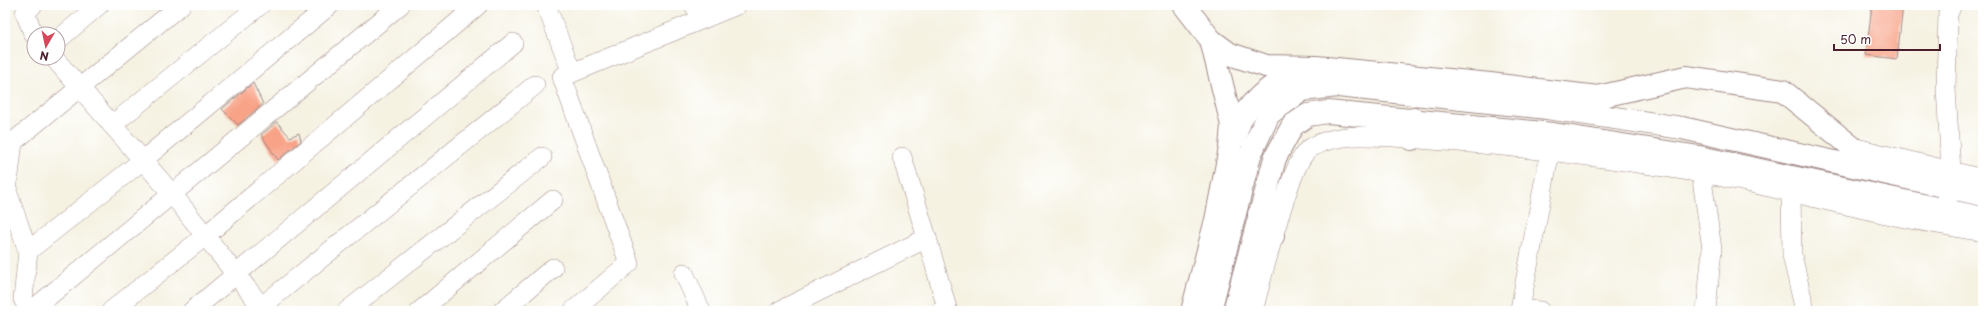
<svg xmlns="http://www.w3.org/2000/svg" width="1988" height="316" viewBox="0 0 1988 316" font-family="'Playpen Sans',sans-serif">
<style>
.building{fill:#f8a387}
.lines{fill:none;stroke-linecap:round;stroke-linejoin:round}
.minor-casing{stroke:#a08886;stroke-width:20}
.major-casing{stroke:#a08886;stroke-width:24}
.highway-casing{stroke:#a08886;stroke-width:24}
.minor{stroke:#fff;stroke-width:19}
.major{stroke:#fff;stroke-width:22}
.highway{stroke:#fff;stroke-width:22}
</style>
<rect width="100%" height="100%" fill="#fff"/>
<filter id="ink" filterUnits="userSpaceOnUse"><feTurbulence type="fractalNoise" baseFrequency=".025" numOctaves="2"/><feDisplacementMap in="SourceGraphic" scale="8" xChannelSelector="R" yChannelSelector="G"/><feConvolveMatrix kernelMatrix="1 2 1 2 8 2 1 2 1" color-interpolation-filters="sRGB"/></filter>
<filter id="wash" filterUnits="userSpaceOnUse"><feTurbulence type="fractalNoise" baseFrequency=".012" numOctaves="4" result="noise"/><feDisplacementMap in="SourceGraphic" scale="16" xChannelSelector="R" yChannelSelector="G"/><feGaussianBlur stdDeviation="0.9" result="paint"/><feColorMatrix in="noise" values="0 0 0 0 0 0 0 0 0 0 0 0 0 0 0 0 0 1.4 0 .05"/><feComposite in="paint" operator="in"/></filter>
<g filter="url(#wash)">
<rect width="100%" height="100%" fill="#f5f2e2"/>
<g id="blocks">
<!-- building -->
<g class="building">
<polygon points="1872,5 1903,5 1897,59 1866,55"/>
<polygon points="253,83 263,104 238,125 222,109"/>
<polygon points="277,122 290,137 299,133 301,141 278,160 261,135"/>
</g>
</g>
</g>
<g filter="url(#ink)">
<use href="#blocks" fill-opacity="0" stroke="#a08886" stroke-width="1"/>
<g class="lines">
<!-- minor casing -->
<g class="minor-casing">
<g id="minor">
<polyline points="33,5 25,13 34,35"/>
<polyline points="546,5 572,73"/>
<polyline points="694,5 703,19"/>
<polyline points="58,40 99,5"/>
<polyline points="54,58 173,195 265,311"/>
<polyline points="112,125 260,5"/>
<polyline points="1852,147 1983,179"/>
<polyline points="1701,173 1712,249 1706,311"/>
<polyline points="1791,193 1792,255 1805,311"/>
<polyline points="1947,202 1951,171 1946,88 1948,14 1952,5"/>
<polyline points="927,238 947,308 941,311"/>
<polyline points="28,251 143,160 330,5"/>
<polyline points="684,273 701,311"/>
<polyline points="30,311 23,299 28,251 7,191 13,142 181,5"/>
<polyline points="31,311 400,5"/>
<polyline points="111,311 205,236 478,5"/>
<polyline points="192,311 513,43"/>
<polyline points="256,311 535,85"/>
<polyline points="347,311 542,157"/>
<polyline points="420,311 553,200"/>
<polyline points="502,311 553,268"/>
<polyline points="573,311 629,263 562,77 737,5"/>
<polyline points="779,311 927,238 902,157"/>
<path d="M1253,311C1261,283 1289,163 1309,149C1340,128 1395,138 1431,140C1521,146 1612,158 1701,173C1758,183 1816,199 1873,211C1909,220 1946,225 1983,232"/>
<polyline points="1540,311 1520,309 1550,151"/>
</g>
</g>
<!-- major casing -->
<g class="major-casing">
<g id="major">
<polyline points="1184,5 1211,40 1230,54 1266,66 1316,67 1490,84 1598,97 1686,77 1783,91 1852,147 1867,169"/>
<path d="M1234,139C1237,131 1239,121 1244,114C1260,92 1281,78 1306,70"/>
<polyline points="1192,311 1216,220 1230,148 1232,125 1211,40"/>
</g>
</g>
<!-- highway casing -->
<g class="highway-casing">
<g id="highway">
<polyline points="1412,139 1413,119"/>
<polyline points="1259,214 1273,236"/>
<polyline points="1210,311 1250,155 1269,114 1302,90 1338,86 1547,108 1682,128 1983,195"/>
<polyline points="1234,311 1275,158 1293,125 1308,115 1328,112 1553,134 1699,157 1983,218"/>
</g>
</g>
<!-- minor -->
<use href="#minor" class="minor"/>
<!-- major -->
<use href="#major" class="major"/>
<!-- highway -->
<use href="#highway" class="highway"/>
</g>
</g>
<!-- margin -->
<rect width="1988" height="316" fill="none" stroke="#fff" stroke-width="20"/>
<!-- north arrow -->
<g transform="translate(46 46) rotate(189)"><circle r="19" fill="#ffffff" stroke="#b7a5aa"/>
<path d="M0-3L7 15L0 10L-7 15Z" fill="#d1495b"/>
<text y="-6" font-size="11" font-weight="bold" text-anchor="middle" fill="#4a1f2b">N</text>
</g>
<!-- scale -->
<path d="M1834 44v6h106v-6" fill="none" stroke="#4a1f2b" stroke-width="2"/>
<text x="1840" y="44" font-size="12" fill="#4a1f2b" stroke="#ffffff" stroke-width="3" paint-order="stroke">50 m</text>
</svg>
